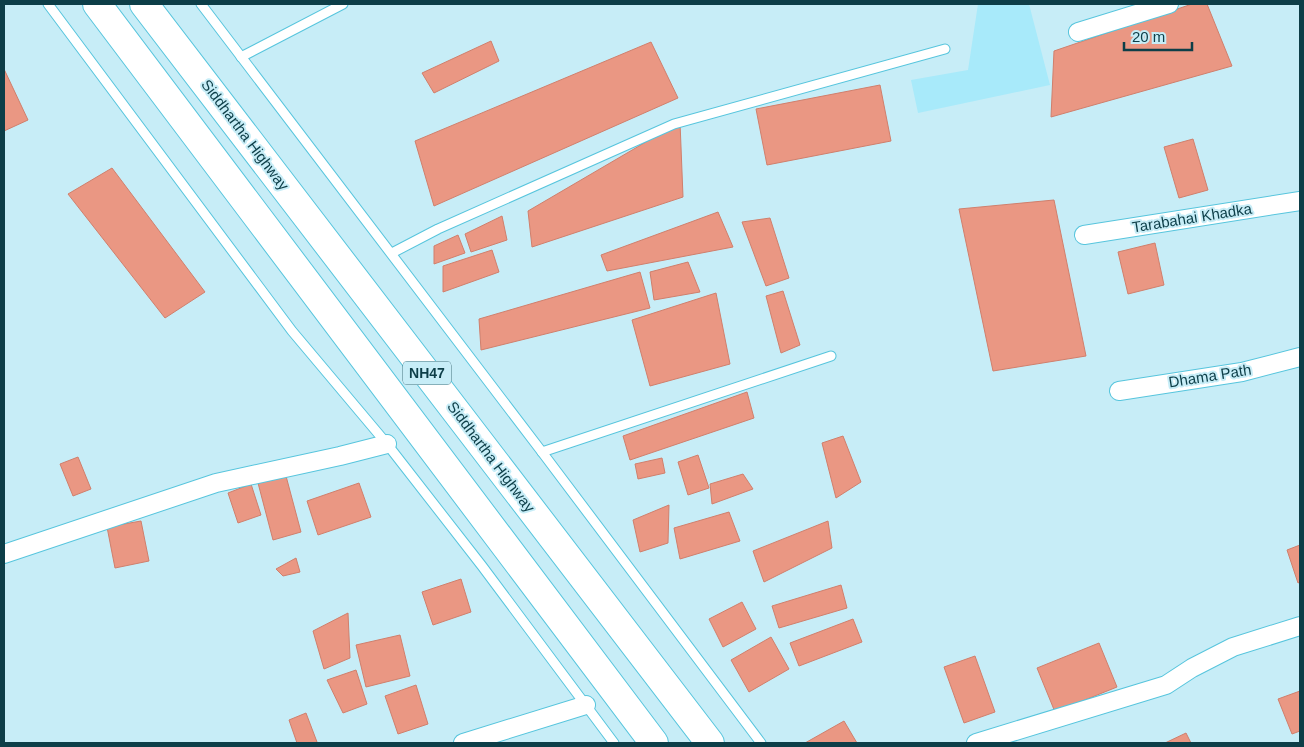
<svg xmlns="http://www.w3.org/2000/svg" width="1304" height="747" viewBox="0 0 1304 747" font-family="Helvetica,sans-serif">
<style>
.built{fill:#a8eafa}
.building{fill:#ea9783;stroke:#d07f6c}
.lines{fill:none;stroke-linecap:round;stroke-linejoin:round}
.lane-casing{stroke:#57c5dd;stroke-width:11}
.street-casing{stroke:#57c5dd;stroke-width:20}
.highway-casing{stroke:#57c5dd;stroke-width:30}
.lane{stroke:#fff;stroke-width:9}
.street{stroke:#fff;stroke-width:18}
.highway{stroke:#fff;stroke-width:28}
.labels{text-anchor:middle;stroke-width:4;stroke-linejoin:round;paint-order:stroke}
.shield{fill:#c7edf7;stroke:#45727c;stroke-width:1}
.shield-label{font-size:14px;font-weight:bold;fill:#0d3e48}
.street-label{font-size:15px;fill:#0d3e48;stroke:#c7edf7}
</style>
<rect width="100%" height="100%" fill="#c7edf7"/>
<!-- built -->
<polygon class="built" points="978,4 1029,4 1050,85 918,113 911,80 968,70"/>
<!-- building -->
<g class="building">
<polygon points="1192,4 1207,4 1232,66 1051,117 1054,51"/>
<polygon points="491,41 499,61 434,93 422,73"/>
<polygon points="651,42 678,98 434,206 415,141"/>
<polygon points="4,69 28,120 4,131"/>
<polygon points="880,85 891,141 767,165 756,109"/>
<polygon points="680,122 683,197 532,247 528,211"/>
<polygon points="1193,139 1208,190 1179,198 1164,147"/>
<polygon points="112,168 205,292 165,318 68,194"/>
<polygon points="1054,200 1086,356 993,371 959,209"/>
<polygon points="718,212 733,247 607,271 601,255"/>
<polygon points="502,216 507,240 471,252 465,234"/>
<polygon points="770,218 789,278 766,286 742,222"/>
<polygon points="458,235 465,253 434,264 434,246"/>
<polygon points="1155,243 1164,285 1128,294 1118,252"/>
<polygon points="492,250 499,272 443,292 443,266"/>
<polygon points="688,262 700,292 654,300 650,272"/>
<polygon points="640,272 650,308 481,350 479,319"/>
<polygon points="783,291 800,345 781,353 766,296"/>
<polygon points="716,293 730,364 650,386 632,320"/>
<polygon points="747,392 754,418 630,460 623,436"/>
<polygon points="843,436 861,482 836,498 822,443"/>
<polygon points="698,455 709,488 688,495 678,462"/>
<polygon points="78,457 91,489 73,496 60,464"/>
<polygon points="662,458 665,473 638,479 635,464"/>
<polygon points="743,474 753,489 712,504 710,484"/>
<polygon points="286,476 301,532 273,540 258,483"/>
<polygon points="359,483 371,517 318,535 307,501"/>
<polygon points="251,484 261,515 238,523 228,493"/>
<polygon points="669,505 668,543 640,552 633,520"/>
<polygon points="729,512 740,541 680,559 674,528"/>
<polygon points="141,521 149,561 115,568 107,527"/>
<polygon points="828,521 832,548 764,582 753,551"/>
<polygon points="1300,545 1300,582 1298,583 1287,550"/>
<polygon points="296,558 300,572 283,576 276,569"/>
<polygon points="461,579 471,612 433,625 422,592"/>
<polygon points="841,585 847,608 779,628 772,606"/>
<polygon points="742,602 756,629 723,647 709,619"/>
<polygon points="348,613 350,658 324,669 313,631"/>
<polygon points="853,619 862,642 799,666 790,643"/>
<polygon points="400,635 410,676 366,687 356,645"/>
<polygon points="771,637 789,669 749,692 731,660"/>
<polygon points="1099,643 1117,687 1055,712 1037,668"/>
<polygon points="975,656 995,712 964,723 944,667"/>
<polygon points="356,670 367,704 343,713 327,680"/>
<polygon points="416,685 428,724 398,734 385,696"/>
<polygon points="1300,691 1300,731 1292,734 1278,699"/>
<polygon points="306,713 317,742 314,743 297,743 289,720"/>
<polygon points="844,721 857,743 805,743"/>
<polygon points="1186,733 1191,743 1165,743"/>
</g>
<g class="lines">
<!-- lane casing -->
<g class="lane-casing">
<g id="lane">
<polyline points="48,4 292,331 387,444 482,566 614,743"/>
<polyline points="201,4 542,452 761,743"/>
<polyline points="241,57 343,4"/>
<polyline points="392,253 438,229 674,124 945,49"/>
<polyline points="542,452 831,356"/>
</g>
</g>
<!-- street casing -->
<g class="street-casing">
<g id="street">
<polyline points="1078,32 1169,4"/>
<polyline points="1084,235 1300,201"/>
<polyline points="1119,391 1242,372 1300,357"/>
<polyline points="4,554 216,483 340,456 387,444"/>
<polyline points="463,743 586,705"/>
<polyline points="976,743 1166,685 1192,668 1233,647 1300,626"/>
</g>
</g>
<!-- highway casing -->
<g class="highway-casing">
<g id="highway">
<polyline points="97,4 654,743"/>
<polyline points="144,4 710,743"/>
</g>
</g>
<!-- lane -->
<use href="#lane" class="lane"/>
<!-- street -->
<use href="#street" class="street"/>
<!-- highway -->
<use href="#highway" class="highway"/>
</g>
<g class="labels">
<!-- shield labels -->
<rect class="shield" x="403" y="361.5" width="48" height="23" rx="4"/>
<g class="shield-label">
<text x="427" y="378">NH47</text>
</g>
<!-- street labels -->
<g class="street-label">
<text transform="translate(245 135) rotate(53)" y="5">Siddhartha Highway</text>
<text transform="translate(1192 218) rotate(-9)" y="5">Tarabahai Khadka</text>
<text transform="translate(1210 376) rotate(-9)" y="5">Dhama Path</text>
<text transform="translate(491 457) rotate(53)" y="5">Siddhartha Highway</text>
</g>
</g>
<!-- border -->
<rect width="1304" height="747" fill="none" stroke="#0d3e48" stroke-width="10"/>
<!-- scale -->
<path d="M1124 42v8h68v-8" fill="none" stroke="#0d3e48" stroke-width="2.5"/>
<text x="1132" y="42" font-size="15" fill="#0d3e48" stroke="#c7edf7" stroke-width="4" paint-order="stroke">20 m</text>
</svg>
